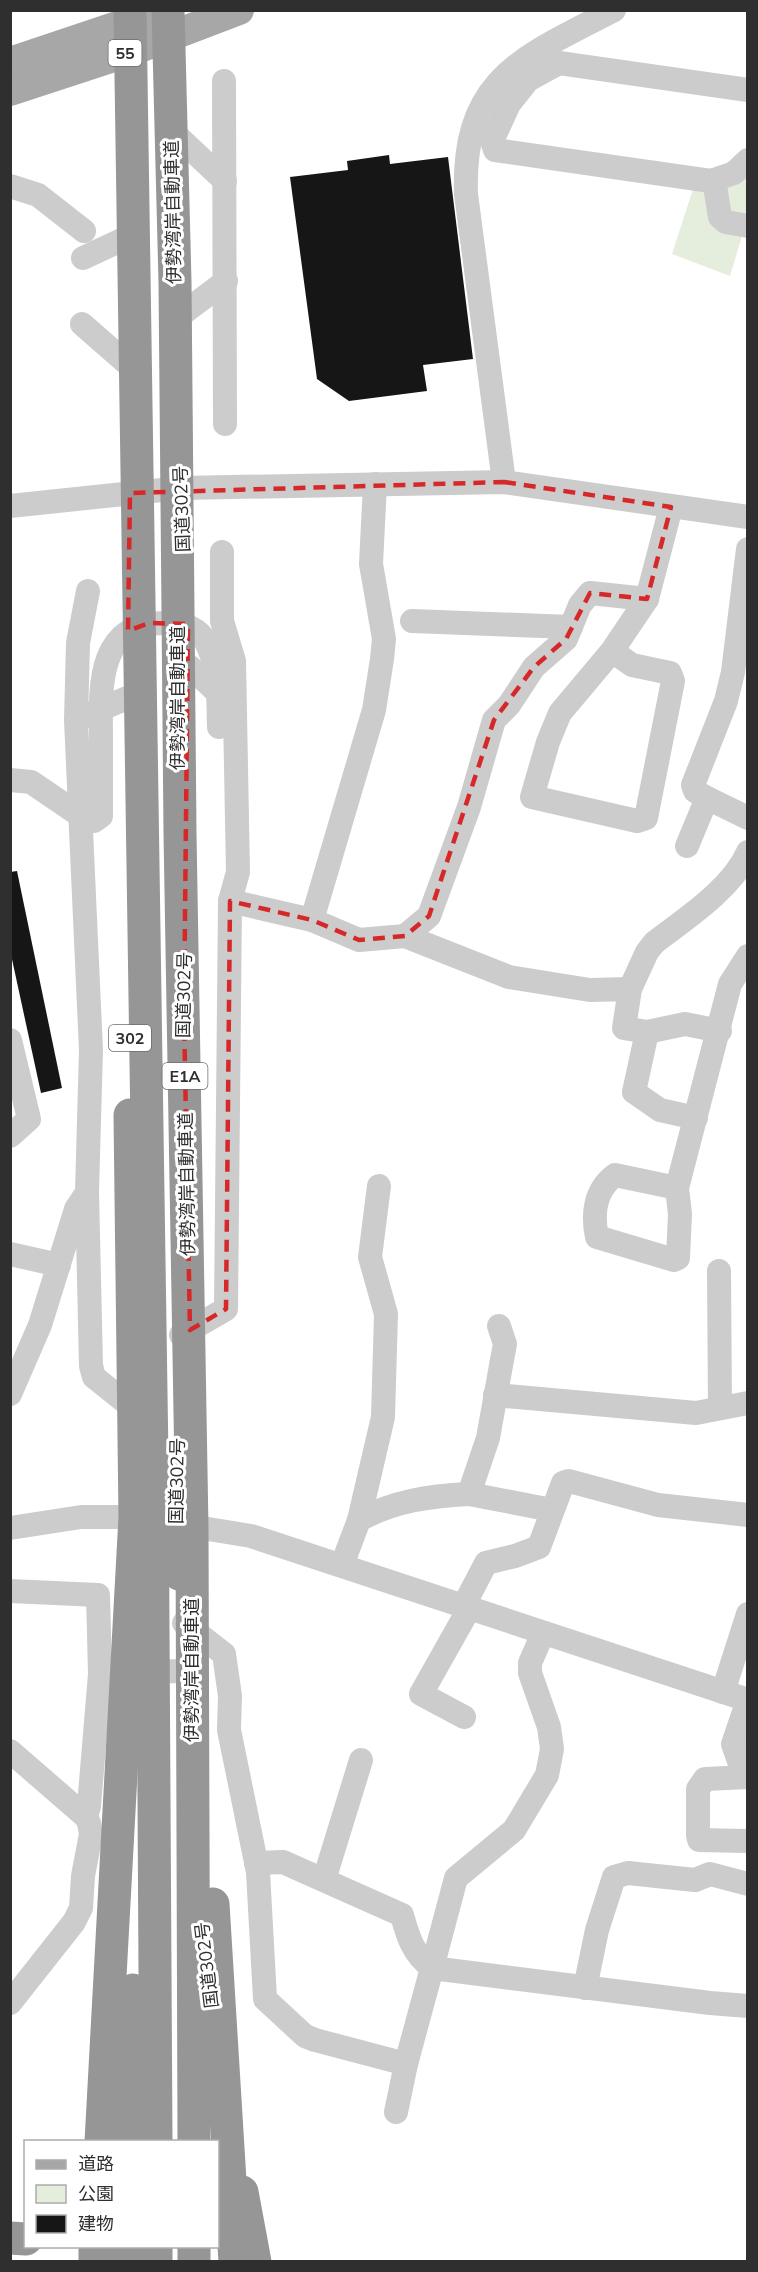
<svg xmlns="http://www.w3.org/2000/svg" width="758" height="2272" viewBox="0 0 758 2272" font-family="Mulish,'Noto Sans JP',sans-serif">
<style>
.green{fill:#e5eddd}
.building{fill:#161616}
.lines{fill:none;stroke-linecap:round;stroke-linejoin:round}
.minor{stroke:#ccc;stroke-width:24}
.major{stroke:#a7a7a7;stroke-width:30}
.highway{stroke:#969696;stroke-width:33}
.minor-bridge{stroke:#ccc;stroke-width:24}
.highway-bridge{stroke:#969696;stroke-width:33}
.marked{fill:none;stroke:#d62828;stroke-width:4.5;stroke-dasharray:12 8;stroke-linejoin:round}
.labels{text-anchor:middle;stroke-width:6;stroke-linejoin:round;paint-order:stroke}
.shield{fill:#fff;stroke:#6d6d6d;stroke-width:1.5}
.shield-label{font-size:16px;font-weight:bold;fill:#2f2f2f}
.street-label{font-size:18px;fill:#2f2f2f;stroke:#fff}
</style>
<rect width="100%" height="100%" fill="#fff"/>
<!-- green -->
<polygon class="green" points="747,165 747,229 744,229 730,276 672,254 695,183"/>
<!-- building -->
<g class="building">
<polygon points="389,155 390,164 448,157 473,359 423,365 427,391 349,401 317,379 290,177 348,170 347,161"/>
<polygon points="17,871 62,1088 41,1093 10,950 10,872"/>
</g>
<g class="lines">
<!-- minor -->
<g class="minor">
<polyline points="224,81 225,424"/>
<polyline points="748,90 559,63 528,80 509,104 492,141 495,150 711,181 734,173 748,160"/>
<polyline points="175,134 225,181"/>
<polyline points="714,180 720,217 726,222 748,226"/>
<polyline points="10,186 38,195 84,231"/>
<polyline points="83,258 130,236"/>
<polyline points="178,317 226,281"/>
<polyline points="82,324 130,366"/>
<path d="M504,482L466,194C462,77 524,57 614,10"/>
<polyline points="10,506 181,488 504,482 748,517"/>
<polyline points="88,591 78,643 76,720 91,1050 87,1192 91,1366 94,1377 134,1409"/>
<polyline points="412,621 571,627"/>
<polyline points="612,651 632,665 670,673 673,681 646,818 637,821 532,797 548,742 560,713 612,651 647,599 671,507"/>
<polyline points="190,667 229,703"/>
<polyline points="83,717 127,698"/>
<polyline points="10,780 31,782 81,816 94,821 101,816 101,733"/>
<polyline points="707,798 748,818"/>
<polyline points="687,846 707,798 695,791 693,785 726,701 733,672 748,549"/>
<polyline points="230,901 312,920 359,940 405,936 429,916 469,807 494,720 509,705 534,667 566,639 580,605 590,593 647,599"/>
<polyline points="312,920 374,710 382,659 384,639 371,564 375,484"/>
<polyline points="405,936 509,977 590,990 630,989 624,1028 647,1032 634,1092 660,1110 696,1118"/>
<path d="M630,989L647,952L654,943C685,919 732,889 748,852"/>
<polyline points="647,1032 685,1024 720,1031"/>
<polyline points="10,1040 29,1119 10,1136"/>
<path d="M677,1188L615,1175C595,1190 592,1214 597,1237L674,1260L678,1258L680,1214L677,1188L730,984L748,956"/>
<polyline points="10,1254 59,1265"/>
<polyline points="719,1271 720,1408"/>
<polyline points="499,1326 505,1344 502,1360 488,1438 469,1494 552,1510"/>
<polyline points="181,1335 226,1309 230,901 238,872 234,661 222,621 222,552"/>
<polyline points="10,1394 40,1325 76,1209 84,1197"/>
<polyline points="495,1395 696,1413 748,1403"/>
<polyline points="359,1520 383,1417 386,1314 370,1257 379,1186"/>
<polyline points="10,1528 81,1517 135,1517 251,1536 748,1700"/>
<path d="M342,1565L359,1520C394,1501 429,1496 469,1494"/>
<polyline points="10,1591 98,1595 100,1674 89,1806 86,1817"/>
<polyline points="464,1605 486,1563 515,1556 539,1547 563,1483 569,1481 658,1505 748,1515"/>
<polyline points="184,1623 224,1654 230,1696 229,1730 258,1872 265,1999 305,2036 315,2040 406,2064"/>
<polyline points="543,1633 530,1663 530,1673 549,1727 552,1749 547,1775 514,1830 456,1878 432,1968 710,2003 748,2006"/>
<polyline points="136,1672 185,1671"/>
<polyline points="723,1692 748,1614"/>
<polyline points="464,1717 421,1694 470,1607"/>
<polyline points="10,1751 86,1817 89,1823 91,1834 83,1876 81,1908 74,1922 10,2003"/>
<polyline points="739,1777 740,1764 733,1744 748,1700"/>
<polyline points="748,1777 705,1779 698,1789 698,1835 699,1840 748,1841"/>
<path d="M256,1863L283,1862L402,1915C408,1937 413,1954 432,1968L406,2064L396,2112"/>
<polyline points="324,1880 361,1760"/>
<polyline points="585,1988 597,1930 614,1877 628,1873 695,1880 710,1874 748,1884"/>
</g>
<!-- major -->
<g class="major">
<polyline points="10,62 165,10"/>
<polyline points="10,91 129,52 239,10"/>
</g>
<!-- highway -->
<g class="highway">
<polyline points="177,1473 175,1524 179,1574"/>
<polyline points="101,2142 135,1517 130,1115"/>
<polyline points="242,2192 255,2262"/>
<polyline points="10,2238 26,2239"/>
</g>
<!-- minor-bridge -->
<path class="minor-bridge" d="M101,733C100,682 99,621 167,623C183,623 198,628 206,642C220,669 218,698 219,727"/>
<!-- highway-bridge -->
<g class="highway-bridge">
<polyline points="130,10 152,1458 156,2142"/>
<polyline points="168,10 175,282 180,833 192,1528 194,2142"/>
<polyline points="213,1904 235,2262"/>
<polyline points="130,2142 133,1990"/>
<polyline points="156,2246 156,2262"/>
<polyline points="194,2246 194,2262"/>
<polyline points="95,2262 95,2246"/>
<polyline points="127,2262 127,2246"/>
</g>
</g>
<!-- marked area -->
<path class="marked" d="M504,482L671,507L647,599L590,593L566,639L534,667L494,720L429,916L405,936L359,940L312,920L230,901L226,1309L190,1330L184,1015L188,624L149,623L128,631L130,493Z"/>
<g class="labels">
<!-- shield labels -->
<g class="shield">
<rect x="108.5" y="40" width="33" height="26" rx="4.5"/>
<rect x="109" y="1025" width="42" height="26" rx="4.5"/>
<rect x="162.5" y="1063" width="45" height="26" rx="4.5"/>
</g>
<g class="shield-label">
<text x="125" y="59">55</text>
<text x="130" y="1044">302</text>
<text x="185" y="1082">E1A</text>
</g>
<!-- street labels -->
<g class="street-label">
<text transform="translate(173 212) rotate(-91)" y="6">伊勢湾岸自動車道</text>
<text transform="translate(182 509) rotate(-92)" y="6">国道302号</text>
<text transform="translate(178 698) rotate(-90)" y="6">伊勢湾岸自動車道</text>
<text transform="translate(184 995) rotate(-89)" y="6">国道302号</text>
<text transform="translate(187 1184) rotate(-91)" y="6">伊勢湾岸自動車道</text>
<text transform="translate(177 1481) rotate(-89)" y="6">国道302号</text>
<text transform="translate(192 1670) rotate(-90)" y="6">伊勢湾岸自動車道</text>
<text transform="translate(207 1965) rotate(-97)" y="6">国道302号</text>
</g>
</g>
<!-- border -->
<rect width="758" height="2272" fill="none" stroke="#2f2f2f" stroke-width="24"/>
<!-- legend -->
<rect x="24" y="2140" width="195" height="108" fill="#ffffff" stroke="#acacac" stroke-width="1.5"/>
<rect x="36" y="2160" width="30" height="9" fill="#a7a7a7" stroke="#acacac" stroke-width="1.5"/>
<text x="78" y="2170" font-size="18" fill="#2f2f2f">道路</text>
<rect x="36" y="2185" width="30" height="18" fill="#e5eddd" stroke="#acacac" stroke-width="1.5"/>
<text x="78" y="2200" font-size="18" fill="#2f2f2f">公園</text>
<rect x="36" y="2215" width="30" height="18" fill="#161616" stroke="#acacac" stroke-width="1.5"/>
<text x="78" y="2230" font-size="18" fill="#2f2f2f">建物</text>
</svg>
